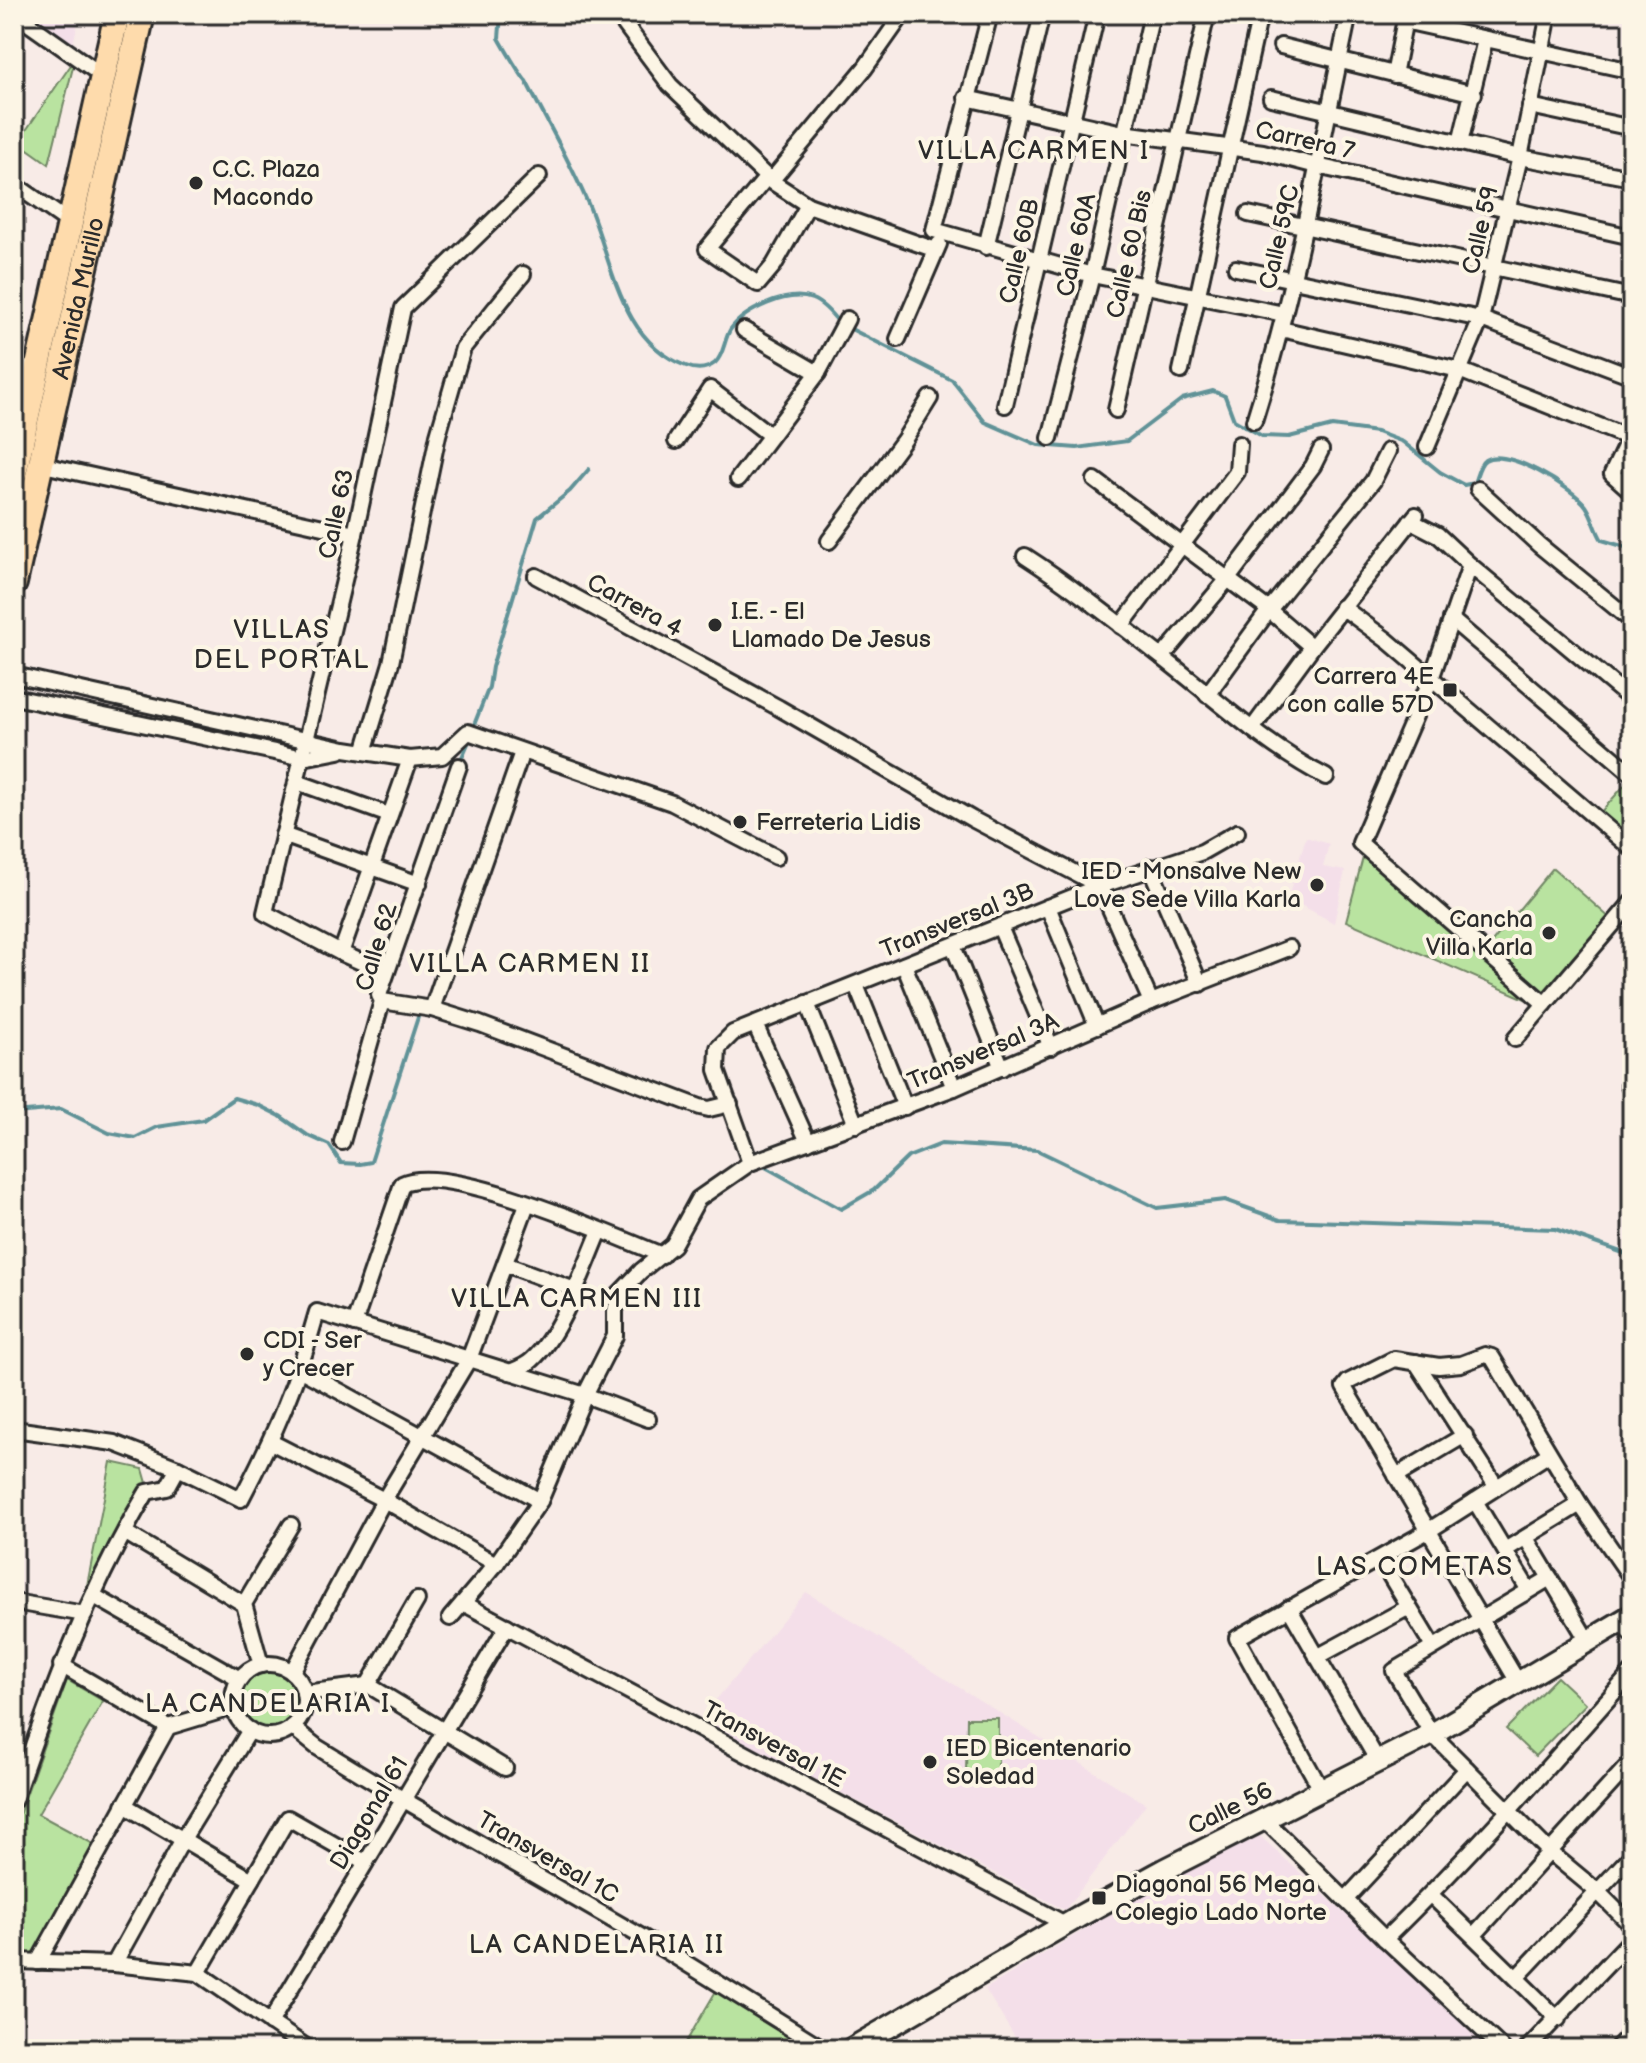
<svg xmlns="http://www.w3.org/2000/svg" width="1646" height="2063" viewBox="0 0 1646 2063" font-family="'Balsamiq Sans',sans-serif">
<style>
.built{fill:#f4dfe9}
.green{fill:#b9e3a0;stroke:#728766;stroke-width:2}
.lines{fill:none;stroke-linecap:round;stroke-linejoin:round}
.stream{stroke:#619297;stroke-width:4}
.minor-casing{stroke:#2b2b2b;stroke-width:20}
.secondary-casing{stroke:#2b2b2b;stroke-width:26}
.primary-casing{stroke:#2b2b2b;stroke-width:30}
.minor{stroke:#fcf5e5;stroke-width:14}
.secondary{stroke:#fcf5e5;stroke-width:20}
.primary{stroke:#fedbac;stroke-width:24}
.poi-dot{fill:#2b2b2b;stroke:#fcf5e5;stroke-width:3}
.labels{text-anchor:middle;stroke-width:8;stroke-linejoin:round;paint-order:stroke}
.street-label{font-size:24px;fill:#2b2b2b;stroke:#fcf5e5}
.poi-label{font-size:24px;fill:#2b2b2b;stroke:#fcf5e5;text-anchor:start}
.neighbourhood-label{font-size:26px;letter-spacing:2px;fill:#2b2b2b;stroke:#fcf5e5}
</style>
<rect width="100%" height="100%" fill="#f8ebe7"/>
<filter id="ink" filterUnits="userSpaceOnUse"><feTurbulence type="fractalNoise" baseFrequency=".0125" numOctaves="2"/><feDisplacementMap in="SourceGraphic" scale="16" xChannelSelector="R" yChannelSelector="G"/><feConvolveMatrix kernelMatrix="1 2 1 2 8 2 1 2 1" color-interpolation-filters="sRGB"/></filter>
<g filter="url(#ink)">
<!-- built -->
<g class="built">
<polygon points="27,14 80,14 72,48"/>
<polygon points="1306,837 1329,844 1323,867 1345,871 1334,923 1288,898"/>
<polygon points="806,1592 1146,1804 1065,1910 700,1719"/>
<polygon points="1260,1836 1493,2049 1022,2049 985,1989 1159,1885"/>
</g>
<!-- green -->
<g class="green">
<polygon points="75,59 49,164 18,142"/>
<polygon points="1631,778 1632,779 1632,842 1599,814"/>
<polygon points="1365,850 1530,996 1532,1002 1346,921"/>
<polygon points="1553,868 1611,919 1542,996 1488,947"/>
<polygon points="111,1462 143,1469 147,1483 84,1601"/>
<circle cx="270" cy="1700" r="28"/>
<polygon points="1557,1677 1586,1704 1535,1756 1506,1729"/>
<polygon points="67,1680 103,1701 38,1814 99,1847 38,1956 14,1956 14,1829"/>
<polygon points="967,1718 998,1718 998,1775 966,1775"/>
<polygon points="716,1991 814,2049 682,2049"/>
</g>
<g class="lines">
<!-- stream -->
<g class="stream">
<path d="M501,14L499,38C504,47 521,76 526,81C547,122 571,163 589,206C613,263 620,341 686,366C696,370 706,370 715,363C724,355 724,340 730,330C744,310 788,290 812,299C823,303 832,314 839,323"/>
<path d="M847,327L952,380L985,422L1038,445L1077,448L1127,441L1182,399L1213,391L1225,396L1234,420L1262,436L1289,437L1332,426L1377,432L1403,442L1440,472L1464,485L1474,483C1477,476 1479,464 1485,460C1507,447 1573,488 1586,506C1593,516 1595,529 1602,540L1632,549"/>
<polyline points="472,730 489,687 492,667 537,518 570,491 589,469"/>
<polyline points="459,764 470,739"/>
<polyline points="685,1094 711,1103"/>
<polyline points="14,1113 61,1109 109,1133 135,1138 157,1127 203,1120 234,1098 258,1105 280,1116 307,1135 329,1145 341,1163 360,1164 371,1162 420,1011"/>
<polyline points="760,1164 841,1209 874,1190 908,1157 941,1144 1037,1150 1157,1208 1225,1200 1280,1220 1555,1229 1632,1256"/>
</g>
<!-- minor casing -->
<g class="minor-casing">
<g id="minor">
<polyline points="15,14 103,76"/>
<polyline points="617,14 670,85 771,181 808,205 936,250"/>
<polyline points="990,14 934,230 1092,275 1284,314"/>
<polyline points="1404,21 1632,71"/>
<polyline points="1281,46 1474,94"/>
<polyline points="1394,75 1406,14"/>
<polyline points="966,98 1123,133 1263,152 1317,166 1632,237"/>
<polyline points="1271,98 1520,157 1632,178"/>
<polyline points="1530,106 1632,128"/>
<polyline points="1460,143 1485,40"/>
<polyline points="767,177 707,249 758,284 774,265 808,205"/>
<polyline points="771,181 865,68 903,14"/>
<polyline points="14,184 70,223"/>
<polyline points="1248,214 1632,297"/>
<polyline points="986,247 1042,14"/>
<polyline points="1236,268 1481,319 1632,376"/>
<polyline points="1281,329 1459,370 1632,439"/>
<polyline points="744,330 818,373"/>
<polyline points="898,339 939,244"/>
<polyline points="1181,371 1260,14"/>
<polyline points="14,382 37,361"/>
<polyline points="1005,405 1097,14"/>
<polyline points="1116,410 1207,14"/>
<path d="M1254,421C1296,288 1320,150 1349,14"/>
<polyline points="1632,432 1612,474 1632,492"/>
<polyline points="1050,438 1092,275 1152,14"/>
<polyline points="676,441 710,389 770,435"/>
<polyline points="1427,447 1481,319 1520,157 1549,14"/>
<polyline points="39,464 355,534"/>
<polyline points="738,479 818,373 847,319"/>
<polyline points="1095,480 1269,610 1312,647"/>
<polyline points="1478,489 1539,545 1632,621"/>
<polyline points="1411,521 1438,535 1470,565 1632,700"/>
<polyline points="829,541 904,440 930,398"/>
<path d="M1025,556C1073,587 1118,623 1163,658C1216,699 1266,746 1326,777"/>
<polyline points="1470,565 1431,679 1360,843 1545,1004"/>
<polyline points="536,576 779,708 972,819 1100,886 1151,1002"/>
<polyline points="1342,607 1388,641 1632,849"/>
<polyline points="1451,619 1632,774"/>
<polyline points="1121,626 1237,472 1239,444"/>
<polyline points="1162,657 1227,580 1313,466 1321,450"/>
<polyline points="14,675 345,749 410,759 442,756 468,732 672,803 776,857"/>
<polyline points="1207,695 1269,610 1373,481 1388,451"/>
<polyline points="14,697 303,758 339,751"/>
<polyline points="1252,729 1312,647 1416,515"/>
<polyline points="364,752 391,663 438,435 463,348 523,274"/>
<polyline points="297,782 389,815"/>
<polyline points="283,835 419,884"/>
<polyline points="1150,867 1200,984"/>
<polyline points="1048,907 1097,1026"/>
<polyline points="1000,927 1051,1047"/>
<polyline points="953,946 1002,1068"/>
<polyline points="341,953 410,759"/>
<polyline points="904,965 954,1088"/>
<polyline points="386,973 341,953 265,913 355,534 403,308 539,176"/>
<polyline points="856,985 905,1107"/>
<polyline points="382,1001 432,1009 480,1024 700,1107 709,1109 730,1104"/>
<polyline points="807,1003 856,1125"/>
<polyline points="432,1009 522,752"/>
<polyline points="755,1024 808,1142"/>
<polyline points="1515,1039 1632,902"/>
<polyline points="1629,1085 1632,1081"/>
<polyline points="342,1142 382,1001 379,995 459,766"/>
<polyline points="750,1163 717,1070 718,1048 733,1033 1100,886 1202,852 1237,832"/>
<polyline points="505,1264 575,1290"/>
<path d="M354,1324L402,1184C447,1161 612,1235 662,1255"/>
<polyline points="1416,1362 1496,1486"/>
<polyline points="301,1370 540,1501"/>
<path d="M510,1372C517,1369 526,1366 532,1360C562,1333 584,1268 600,1231"/>
<path d="M14,1429L114,1443L178,1468L241,1499C274,1436 298,1381 317,1312L585,1395L648,1419"/>
<polyline points="271,1442 384,1500 496,1564"/>
<polyline points="1396,1476 1465,1435"/>
<polyline points="1475,1501 1528,1589"/>
<polyline points="126,1533 244,1604"/>
<polyline points="1526,1538 1589,1643"/>
<polyline points="1505,1550 1580,1504"/>
<polyline points="1380,1559 1433,1647"/>
<polyline points="1550,1578 1394,1671 1432,1734 1551,1853 1598,1892 1632,1926"/>
<polyline points="94,1596 240,1679"/>
<polyline points="14,1602 85,1614"/>
<polyline points="463,1603 1065,1924"/>
<polyline points="1289,1608 1379,1763"/>
<polyline points="450,1618 496,1564 540,1501 585,1395 615,1336 615,1311 619,1294 641,1271 673,1245 698,1199 750,1163 954,1088 1151,1002 1289,948"/>
<polyline points="1620,1623 1632,1635"/>
<polyline points="1317,1657 1409,1607"/>
<circle cx="269" cy="1700" r="36"/>
<polyline points="61,1665 168,1727"/>
<polyline points="261,1665 244,1604 291,1525"/>
<polyline points="292,1672 384,1500 469,1359 527,1204"/>
<polyline points="1519,1684 1344,1387 1348,1382 1394,1359 1439,1366 1461,1364 1485,1355 1492,1357 1580,1504 1632,1579"/>
<polyline points="368,1685 417,1600"/>
<polyline points="304,1693 368,1685 505,1768"/>
<polyline points="292,1727 317,1747 404,1800 668,1952 824,2049"/>
<polyline points="1322,1791 1237,1638 1428,1531 1549,1454"/>
<path d="M14,1800C50,1694 89,1589 147,1492L167,1488L178,1468"/>
<polyline points="124,1805 252,1880"/>
<polyline points="1265,1820 1385,1939 1503,2049"/>
<polyline points="1431,1895 1558,2019"/>
<polyline points="1345,1900 1467,1769"/>
<polyline points="1474,1935 1632,1761"/>
<path d="M1385,1939C1472,1854 1552,1763 1632,1672"/>
<polyline points="14,1961 114,1964 198,1973 309,2049"/>
<polyline points="38,1962 168,1727 234,1707"/>
<polyline points="114,1964 183,1839 250,1730"/>
<polyline points="198,1973 288,1818 365,1862"/>
<polyline points="1517,1977 1632,1855"/>
<polyline points="270,2023 507,1626"/>
<polyline points="1527,2049 1632,1939"/>
<polyline points="1616,2049 1632,2032"/>
</g>
</g>
<!-- secondary casing -->
<g class="secondary-casing">
<polyline id="secondary" points="851,2049 1078,1917 1164,1870 1432,1734 1632,1615"/>
</g>
<!-- primary casing -->
<g class="primary-casing">
<g id="primary">
<polyline points="14,473 117,14"/>
<path id="s1" d="M14,583L142,14"/>
</g>
</g>
<!-- minor -->
<use href="#minor" class="minor"/>
<!-- secondary -->
<use href="#secondary" class="secondary"/>
<!-- primary -->
<use href="#primary" class="primary"/>
</g>
</g>
<!-- markers -->
<g class="poi-dot">
<circle cx="196" cy="183" r="8"/>
<circle cx="715" cy="625" r="8"/>
<rect x="1442" y="682" width="16" height="16" rx="4"/>
<circle cx="740" cy="822" r="8"/>
<circle cx="1317" cy="885" r="8"/>
<circle cx="1549" cy="933" r="8"/>
<circle cx="247" cy="1354" r="8"/>
<circle cx="930" cy="1762" r="8"/>
<rect x="1091" y="1890" width="16" height="16" rx="4"/>
</g>
<g class="labels">
<!-- street labels -->
<g class="street-label">
<text transform="translate(1305 140) rotate(13)" y="8">Carrera 7</text>
<text transform="translate(1480 230) rotate(-77)" y="8">Calle 59</text>
<text transform="translate(1279 237) rotate(-77)" y="8">Calle 59C</text>
<text transform="translate(1076 245) rotate(-77)" y="8">Calle 60A</text>
<text transform="translate(1019 251) rotate(-77)" y="8">Calle 60B</text>
<text transform="translate(1129 254) rotate(-77)" y="8">Calle 60 Bis</text>
<text dy="8" stroke="none"><textPath href="#s1" startOffset="292">Avenida Murillo</textPath></text>
<text transform="translate(336 514) rotate(-78)" y="8">Calle 63</text>
<text transform="translate(635 605) rotate(29)" y="8">Carrera 4</text>
<text transform="translate(957 920) rotate(-22)" y="8">Transversal 3B</text>
<text transform="translate(376 947) rotate(-73)" y="8">Calle 62</text>
<text transform="translate(983 1051) rotate(-23)" y="8">Transversal 3A</text>
<text transform="translate(774 1744) rotate(28)" y="8">Transversal 1E</text>
<text transform="translate(1230 1808) rotate(-26)" y="8">Calle 56</text>
<text transform="translate(369 1813) rotate(-59)" y="8">Diagonal 61</text>
<text transform="translate(548 1857) rotate(30)" y="8">Transversal 1C</text>
</g>
<!-- poi labels -->
<g class="poi-label">
<text x="212" y="177">C.C. Plaza<tspan x="212" dy="28">Macondo</tspan></text>
<text x="731" y="619">I.E. - El<tspan x="731" dy="28">Llamado De Jesus</tspan></text>
<text x="1434" y="684" text-anchor="end">Carrera 4E<tspan x="1434" dy="28">con calle 57D</tspan></text>
<text x="756" y="830">Ferreteria Lidis</text>
<text x="1301" y="879" text-anchor="end">IED - Monsalve New<tspan x="1301" dy="28">Love Sede Villa Karla</tspan></text>
<text x="1533" y="927" text-anchor="end">Cancha<tspan x="1533" dy="28">Villa Karla</tspan></text>
<text x="263" y="1348">CDI - Ser<tspan x="263" dy="28">y Crecer</tspan></text>
<text x="946" y="1756">IED Bicentenario<tspan x="946" dy="28">Soledad</tspan></text>
<text x="1115" y="1892">Diagonal 56 Mega<tspan x="1115" dy="28">Colegio Lado Norte</tspan></text>
</g>
<!-- neighbourhood labels -->
<g class="neighbourhood-label">
<text x="1034" y="159">VILLA CARMEN I</text>
<text x="282" y="638">VILLAS<tspan x="282" dy="30">DEL PORTAL</tspan></text>
<text x="530" y="972">VILLA CARMEN II</text>
<text x="577" y="1307">VILLA CARMEN III</text>
<text x="1415" y="1575">LAS COMETAS</text>
<text x="268" y="1712">LA CANDELARIA I</text>
<text x="597" y="1953">LA CANDELARIA II</text>
</g>
</g>
<!-- margin -->
<rect width="1646" height="2063" fill="none" stroke="#fcf5e5" stroke-width="48"/>
<rect x="24" y="24" width="1598" height="2015" fill="none" stroke="#2b2b2b" stroke-width="3" filter="url(#ink)"/>
</svg>
